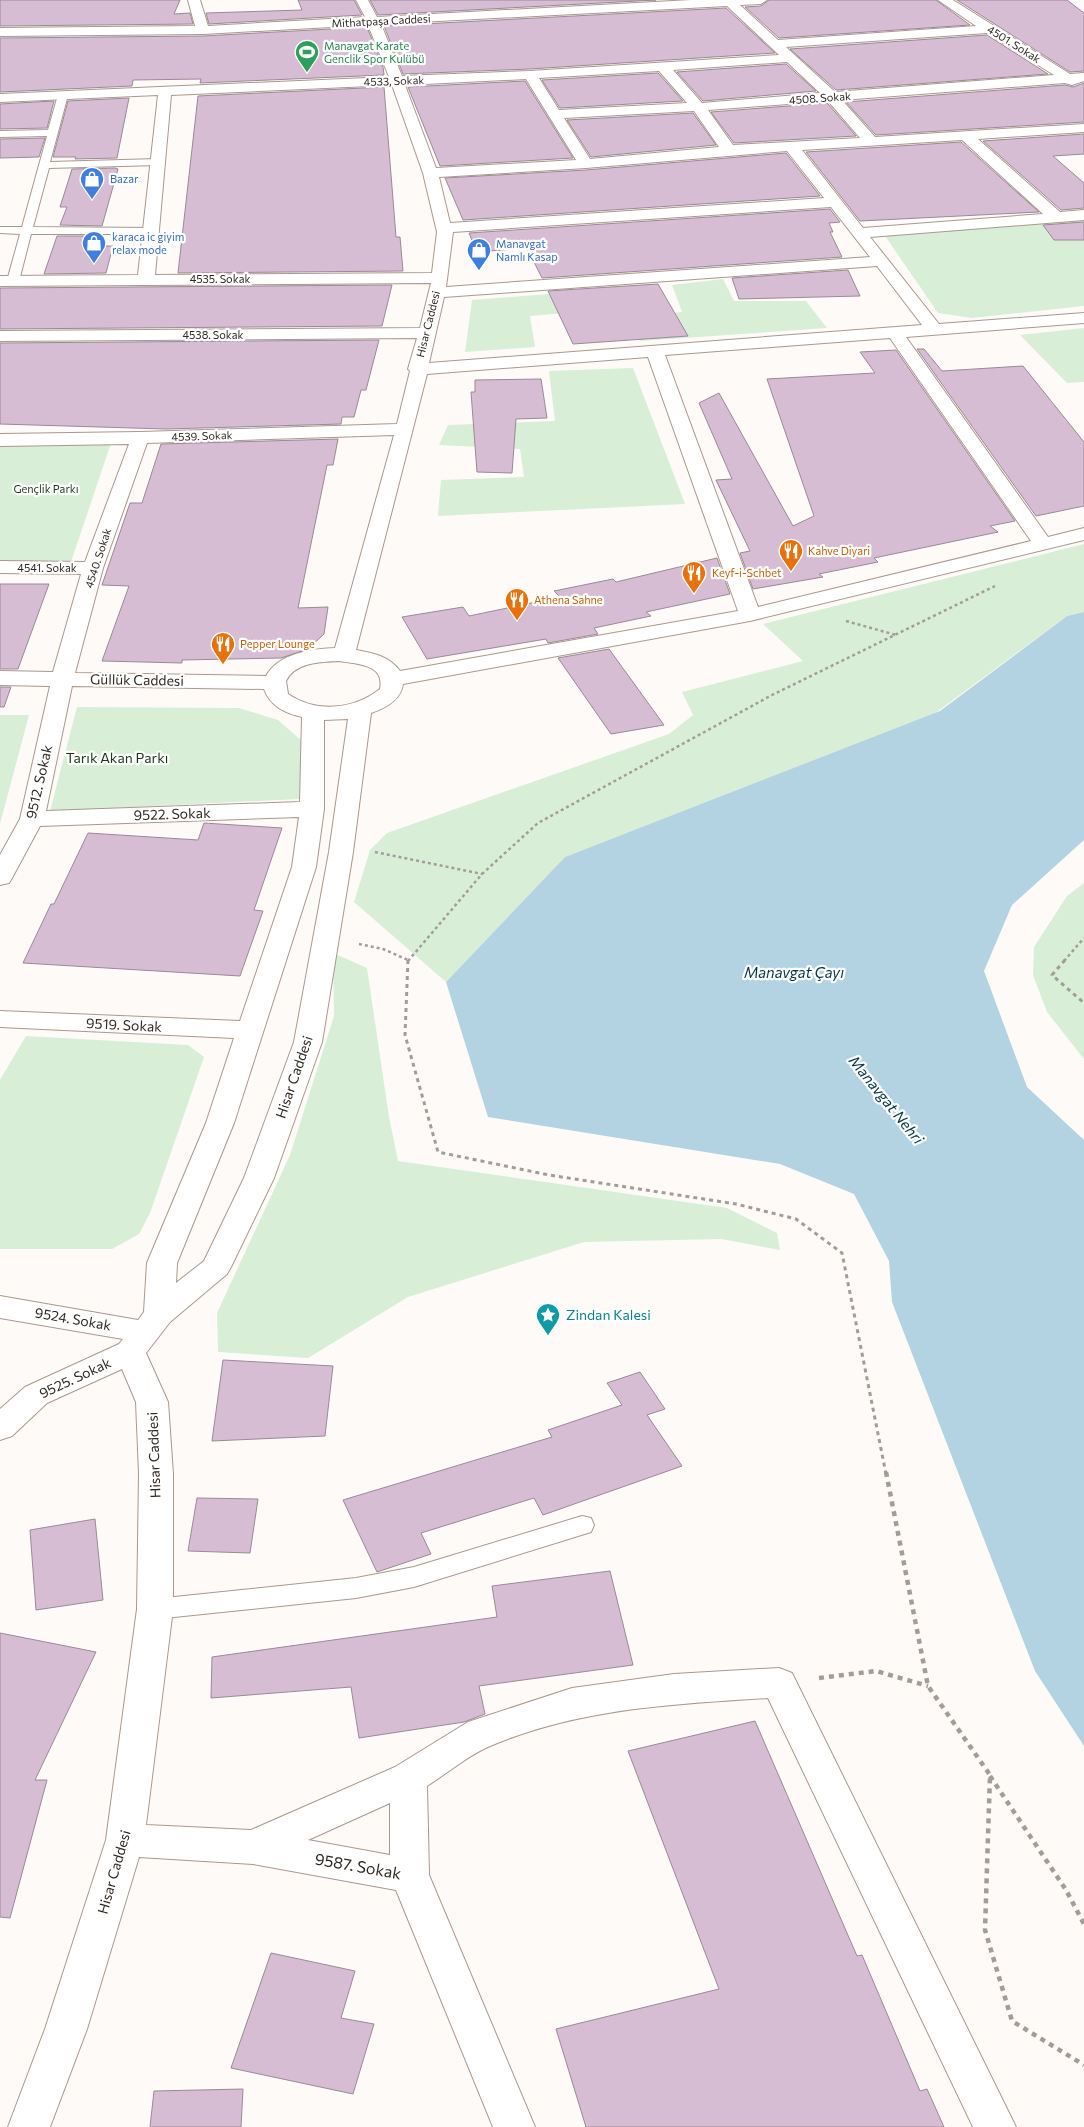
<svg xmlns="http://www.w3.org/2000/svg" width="1084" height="2127" viewBox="0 0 1084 2127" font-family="Commissioner,sans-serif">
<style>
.green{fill:#d8eed7}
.water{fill:#b3d3e2}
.building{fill:#d7bdd3;stroke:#9a8997}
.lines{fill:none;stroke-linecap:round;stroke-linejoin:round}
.service-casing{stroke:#ab988d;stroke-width:2}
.minor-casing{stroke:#ab988d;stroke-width:2}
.path-far2{stroke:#a29d99;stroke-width:2.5;stroke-dasharray:3 3;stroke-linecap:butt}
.path-far1{stroke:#a29d99;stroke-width:3;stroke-dasharray:4 4;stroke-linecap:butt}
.path{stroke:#a29d99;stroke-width:4.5;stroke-dasharray:5 5;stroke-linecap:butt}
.service{fill:#fff;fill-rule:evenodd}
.minor{fill:#fff;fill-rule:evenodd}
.labels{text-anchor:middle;stroke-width:4.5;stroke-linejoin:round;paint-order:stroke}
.far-street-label{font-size:11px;fill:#302924;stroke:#fff}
.far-leisure-label{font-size:11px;fill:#27864d;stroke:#fff;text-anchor:start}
.far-shop-label{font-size:11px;fill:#366cbe;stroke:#fff;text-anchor:start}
.far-park-label{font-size:11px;fill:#173917;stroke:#fff}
.far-food-label{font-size:11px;fill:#c56008;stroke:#fff;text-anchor:start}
.street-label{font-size:14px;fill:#302924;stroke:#fff}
.park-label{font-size:14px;fill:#173917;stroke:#fff}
.culture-label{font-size:14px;fill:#0d838f;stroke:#fff;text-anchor:start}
.water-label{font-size:15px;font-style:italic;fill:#063647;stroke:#fff}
.near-street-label{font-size:16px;fill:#302924;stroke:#fff}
</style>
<rect width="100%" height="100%" fill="#fefaf8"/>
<!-- green -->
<g class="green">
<polygon points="1084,220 1084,306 972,318 938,313 885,236"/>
<polygon points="723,279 734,301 806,301 827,328 640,341 631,317 682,312 672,285"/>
<polygon points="599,290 610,309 530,316 535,347 465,352 472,300"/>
<polygon points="1084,328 1084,382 1067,383 1020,335"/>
<polygon points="633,368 685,504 438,516 441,480 524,477 520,449 439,445 448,425 555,421 549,371"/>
<polygon points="0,443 111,443 71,562 0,562"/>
<polygon points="1084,544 1084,612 1067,616 934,714 565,857 446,982 354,902 370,850 387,833 669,734 693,715 682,692 803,661 763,624"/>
<polygon points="77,707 239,708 278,720 302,741 299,799 50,811"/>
<polygon points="0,715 29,715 0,824"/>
<polygon points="1084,883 1084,1059 1047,1012 1033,975 1034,947 1067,896"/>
<polygon points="333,953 367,968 389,1117 398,1161 727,1208 777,1233 780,1250 721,1239 584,1242 408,1297 308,1358 218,1352 217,1313 290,1155 334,1016"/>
<polygon points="26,1036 188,1045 204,1057 150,1213 139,1234 112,1249 0,1249 0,1080"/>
</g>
<!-- water -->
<polygon class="water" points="1084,612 1084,840 1012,905 984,971 1027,1087 1084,1140 1084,1746 1035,1671 892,1302 889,1261 854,1194 780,1164 488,1117 446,982 565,857 940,711 1067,616"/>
<!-- building -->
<g class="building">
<polygon points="0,0 180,0 174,14 190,13 193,24 0,26"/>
<polygon points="298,0 354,0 362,15 209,24 206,13 302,10"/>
<polygon points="370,0 656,0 378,15"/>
<polygon points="769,0 936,0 970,25 779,38 745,7 761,6"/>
<polygon points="957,0 1067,0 1084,13 1084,71 1070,72"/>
<polygon points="726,8 775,53 530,69 403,74 384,26"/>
<polygon points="367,27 383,67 384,75 200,83 201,79 133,80 132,86 0,92 0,38 203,36"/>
<polygon points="987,35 1048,74 836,90 790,49"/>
<polygon points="786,64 816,91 703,101 677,72"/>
<polygon points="658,73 683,101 560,108 542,80"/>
<polygon points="525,81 573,158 440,166 408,87"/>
<polygon points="1084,83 1084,122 876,135 846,102 1065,85 1073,87"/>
<polygon points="384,87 396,237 400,237 403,271 178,273 198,96"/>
<polygon points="129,98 117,158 75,159 76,157 53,157 68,101"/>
<polygon points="54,101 47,128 0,129 0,104"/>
<polygon points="827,103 856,136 734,143 711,112"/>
<polygon points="693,113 716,145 591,157 567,120"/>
<polygon points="1084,134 1084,154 1053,156 1084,183 1084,208 1061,210 983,141"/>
<polygon points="45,138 39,157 0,158 0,139"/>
<polygon points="961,142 1039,212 860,221 806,152"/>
<polygon points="786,153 820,196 463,220 445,178 586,170"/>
<polygon points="115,168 118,169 102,226 60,225 67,207 60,207 72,169"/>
<polygon points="830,209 840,222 829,223 833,232 830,232 842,257 542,278 527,248 477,252 469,233"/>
<polygon points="1084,222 1084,240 1054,240 1043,225"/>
<polygon points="57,236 99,236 96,246 113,246 106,273 44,274"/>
<polygon points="848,270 860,296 739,299 732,278"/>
<polygon points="658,284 688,336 573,344 548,291"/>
<polygon points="392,285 382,326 0,329 0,288"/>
<polygon points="379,340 366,390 361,390 354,417 342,417 341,424 166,429 0,424 0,343"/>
<polygon points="917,349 924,349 942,371 1023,366 1084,442 1084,506 1036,516"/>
<polygon points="896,350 1015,521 990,526 998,532 874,558 878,562 819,574 823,577 753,589 740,553 750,551 716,480 732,479 699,403 719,393 793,526 814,516 767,379 875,373 860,352"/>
<polygon points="541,379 547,418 516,419 512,473 477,472 471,392 475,392 475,380"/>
<polygon points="338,439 333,465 327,465 298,608 328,607 324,634 308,649 281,658 182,660 182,663 102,661 129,586 102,585 130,503 142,503 161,444"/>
<polygon points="717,558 730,594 646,612 651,616 594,628 598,634 548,643 546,639 427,659 402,617 463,607 469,616 560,597 554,591 613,579 616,582"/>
<polygon points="0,584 49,584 18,669 0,669"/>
<polygon points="609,649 664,725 611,734 558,658"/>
<polygon points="0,687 11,687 4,707 0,707"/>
<polygon points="204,823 282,828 254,910 263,911 240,976 23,963 51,904 54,904 88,833 198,840"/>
<polygon points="223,1360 333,1366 325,1436 212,1441"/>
<polygon points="640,1372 665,1409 647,1415 682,1466 543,1515 534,1498 421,1533 431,1554 377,1572 343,1500 552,1437 548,1430 622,1405 607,1383"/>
<polygon points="197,1498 258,1499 250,1553 188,1551"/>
<polygon points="95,1519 103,1600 36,1610 30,1530"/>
<polygon points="610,1571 633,1665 479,1686 485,1714 464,1722 359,1738 351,1687 211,1698 212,1657 497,1617 492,1586"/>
<polygon points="0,1633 96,1652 35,1780 47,1780 10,1918 0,1917"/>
<polygon points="755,1721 857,1956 862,1955 920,2091 927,2089 944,2127 586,2127 556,2029 719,1989 628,1751"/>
<polygon points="271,1953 355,1971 341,2018 374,2024 353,2094 231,2068"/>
<polygon points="243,2089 241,2127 150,2127 154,2091"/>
</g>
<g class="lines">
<!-- service casing -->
<g class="service-casing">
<g id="service">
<polygon points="63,92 68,95 50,162 158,159 163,162 158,165 49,168 33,227 151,228 157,231 151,234 31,234 19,281 13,285 9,284 7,281 20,234 0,233 0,227 22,227 47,136 0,137 0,131 48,130 58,95"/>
<polygon points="582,1516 591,1518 594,1525 591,1532 414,1587 356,1598 155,1619 146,1616 142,1609 146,1602 155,1599 356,1578 414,1567"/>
</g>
</g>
<!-- minor casing -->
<g class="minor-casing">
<path id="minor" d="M188,0H200L208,26L365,17L356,0H368L377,17L691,0H767L761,4L740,5L778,40L976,26L938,0H953L1070,74L1084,73V81L1072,85L1065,83L842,100L875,137L1084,124V132L978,139L1060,212L1084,210V220L870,237L939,324L1084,313V323L906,337L1048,537L1084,528V540L750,621L403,684C401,700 386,708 371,713L353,852L322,1042L274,1178L231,1267L227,1274L170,1322L146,1353L168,1402L173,1474V1609L146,1825L251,1830L395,1767L468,1722L572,1688L674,1674L779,1668L792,1673L1016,2127H973L768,1698C676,1704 582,1708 495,1744C471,1753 449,1772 427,1786L429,1875L535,2127H493L396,1890L253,1864L139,1857L87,2029L50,2127H8L45,2029L106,1840L137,1609L139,1474L136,1402L122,1369L47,1403L12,1436L0,1440V1409L25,1387L119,1344L123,1339L0,1318V1296L138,1320L144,1312L147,1263L206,1123L234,1038L0,1027V1011L240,1021L292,867L299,817L40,826L12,878L9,883L0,885V855L20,819L50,686L0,685V671L53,672L81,574L0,573V561L85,562L129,444L0,446V434L140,432L397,424L410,371L408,369L417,338L0,341V331L420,328L431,283L0,286V276L138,275L158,95L0,102V94L389,77L368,25L203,34L0,36V28L195,26ZM727,6L779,55L530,71L402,76L381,24ZM987,33L1054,75L835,92L786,47ZM787,62L820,93L702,103L673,70ZM659,71L687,103L559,110L539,78ZM526,79L576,160L436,168L405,85ZM392,85L423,173L437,232L432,273L155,275L171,95ZM828,101L860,138L733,145L708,110ZM694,111L719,147L590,159L564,118ZM962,140L1043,214L863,228L802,150ZM787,151L824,198L450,223L439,177L586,168ZM831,207L870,257L446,287L453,232ZM877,266L922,325L429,363L444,297ZM890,338L1031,541L758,607L665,355ZM648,357L738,611L400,671C389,656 373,653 356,650L427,374ZM394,435L335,648C311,649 279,653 266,676L75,673L103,568L147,443ZM339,661C357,664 385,664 380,689C353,710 316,713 288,694L286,681C295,662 321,662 339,661ZM72,686L264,689C270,706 285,713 302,717L300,802L46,811ZM348,719L329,852L294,1042L244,1178L204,1261L176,1283L177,1263L234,1123L316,867L324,809V720ZM390,1803V1855L308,1840Z"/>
</g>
<!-- path-far2 -->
<g class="path-far2">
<polyline points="846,621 896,635"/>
<polyline points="375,852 482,874"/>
<polyline points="359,944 383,949 408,960"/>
<polyline points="408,961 482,874 538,823 772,695 995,586"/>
<polyline points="1064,961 1084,938"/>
</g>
<!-- path-far1 -->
<g class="path-far1">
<polyline points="408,960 405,1035 438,1152 549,1175 736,1204 796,1219 842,1253 886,1474"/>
<polyline points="1065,960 1052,975 1084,1003"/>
</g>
<!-- path -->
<g class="path">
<polyline points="886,1472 928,1686 990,1775 985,1930 1012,2021 1084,2065"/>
<polyline points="819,1678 876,1671 928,1686"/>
<polyline points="990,1776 1066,1890 1084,1924"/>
</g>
<!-- service -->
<use href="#service" class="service"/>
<!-- minor -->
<use href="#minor" class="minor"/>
</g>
<!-- icons -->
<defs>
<g id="stadium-pin" transform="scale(1.25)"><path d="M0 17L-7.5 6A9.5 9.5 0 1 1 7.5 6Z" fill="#2e9e5b" stroke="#fff"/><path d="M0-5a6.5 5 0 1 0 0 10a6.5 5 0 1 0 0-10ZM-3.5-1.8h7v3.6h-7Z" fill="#fff"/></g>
<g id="shop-pin" transform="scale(1.25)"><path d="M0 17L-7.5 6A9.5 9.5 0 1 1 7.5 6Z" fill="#3f7fe0" stroke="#fff"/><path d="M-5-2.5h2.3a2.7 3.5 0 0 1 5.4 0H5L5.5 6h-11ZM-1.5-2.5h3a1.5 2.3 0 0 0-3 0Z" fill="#fff"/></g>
<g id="restaurant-pin" transform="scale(1.25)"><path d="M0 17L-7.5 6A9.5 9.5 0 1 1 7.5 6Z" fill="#e8710a" stroke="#fff"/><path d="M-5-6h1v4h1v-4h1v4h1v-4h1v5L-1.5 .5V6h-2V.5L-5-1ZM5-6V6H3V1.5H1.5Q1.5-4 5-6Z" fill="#fff"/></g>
<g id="sight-pin" transform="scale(1.25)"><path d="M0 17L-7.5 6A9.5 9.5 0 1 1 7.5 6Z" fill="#0f9aa8" stroke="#fff"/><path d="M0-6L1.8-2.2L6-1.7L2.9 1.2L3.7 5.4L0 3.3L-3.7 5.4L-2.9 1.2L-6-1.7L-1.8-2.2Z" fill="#fff"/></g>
</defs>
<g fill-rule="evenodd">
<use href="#stadium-pin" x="307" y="52"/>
<use href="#shop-pin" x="92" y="179"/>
<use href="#shop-pin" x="94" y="243"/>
<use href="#shop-pin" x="479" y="250"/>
<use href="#restaurant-pin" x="791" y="551"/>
<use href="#restaurant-pin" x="694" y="573"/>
<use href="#restaurant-pin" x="517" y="600"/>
<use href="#restaurant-pin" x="223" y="644"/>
<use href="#sight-pin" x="548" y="1315"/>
</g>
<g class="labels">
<!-- far-street labels -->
<g class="far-street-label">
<text transform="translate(381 21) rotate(-3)" y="4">Mithatpaşa Caddesi</text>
<text transform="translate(1014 44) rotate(32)" y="4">4501. Sokak</text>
<text transform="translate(394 81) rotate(-2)" y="4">4533, Sokak</text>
<text transform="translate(820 98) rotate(-4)" y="4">4508. Sokak</text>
<text x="220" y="283">4535. Sokak</text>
<text transform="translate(428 324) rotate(-76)" y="4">Hisar Caddesi</text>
<text x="213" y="339">4538. Sokak</text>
<text transform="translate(202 436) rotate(-2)" y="4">4539. Sokak</text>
<text transform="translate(98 558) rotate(-72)" y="4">4540. Sokak</text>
<text x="47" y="572">4541. Sokak</text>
</g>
<!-- far-leisure labels -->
<g class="far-leisure-label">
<text x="324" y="50">Manavgat Karate<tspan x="324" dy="13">Genclik Spor Kulübü</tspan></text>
</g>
<!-- far-shop labels -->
<g class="far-shop-label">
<text x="110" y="183">Bazar</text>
<text x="112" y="241">karaca ic giyim<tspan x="112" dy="13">relax mode</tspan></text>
<text x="496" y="248">Manavgat<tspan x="496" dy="13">Namlı Kasap</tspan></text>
</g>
<!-- far-park labels -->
<g class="far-park-label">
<text x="46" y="493">Gençlik Parkı</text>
</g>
<!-- far-food labels -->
<g class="far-food-label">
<text x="808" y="555">Kahve Diyari</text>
<text x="712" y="577">Keyf-i-Schbet</text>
<text x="534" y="604">Athena Sahne</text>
<text x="240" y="648">Pepper Lounge</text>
</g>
<!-- street labels -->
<g class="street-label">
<text transform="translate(137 680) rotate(1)" y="5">Güllük Caddesi</text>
<text transform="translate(39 782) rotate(-77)" y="5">9512. Sokak</text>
<text transform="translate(172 814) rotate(-2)" y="5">9522. Sokak</text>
<text transform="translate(124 1025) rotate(3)" y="5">9519. Sokak</text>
<text transform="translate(294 1077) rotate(-71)" y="5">Hisar Caddesi</text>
<text transform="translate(73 1319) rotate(10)" y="5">9524. Sokak</text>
<text transform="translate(75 1378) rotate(-25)" y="5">9525. Sokak</text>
<text transform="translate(154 1455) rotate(-92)" y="5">Hisar Caddesi</text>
<text transform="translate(114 1872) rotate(-74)" y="5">Hisar Caddesi</text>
</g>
<!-- park labels -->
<g class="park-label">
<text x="117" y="763">Tarık Akan Parkı</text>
</g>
<!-- culture labels -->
<g class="culture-label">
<text x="566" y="1320">Zindan Kalesi</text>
</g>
<!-- water labels -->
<g class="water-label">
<text x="794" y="978">Manavgat Çayı</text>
<text transform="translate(886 1100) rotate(51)" y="5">Manavgat Nehri</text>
</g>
<!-- near-street labels -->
<g class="near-street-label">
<text transform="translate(358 1866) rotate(10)" y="6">9587. Sokak</text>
</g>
</g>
</svg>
